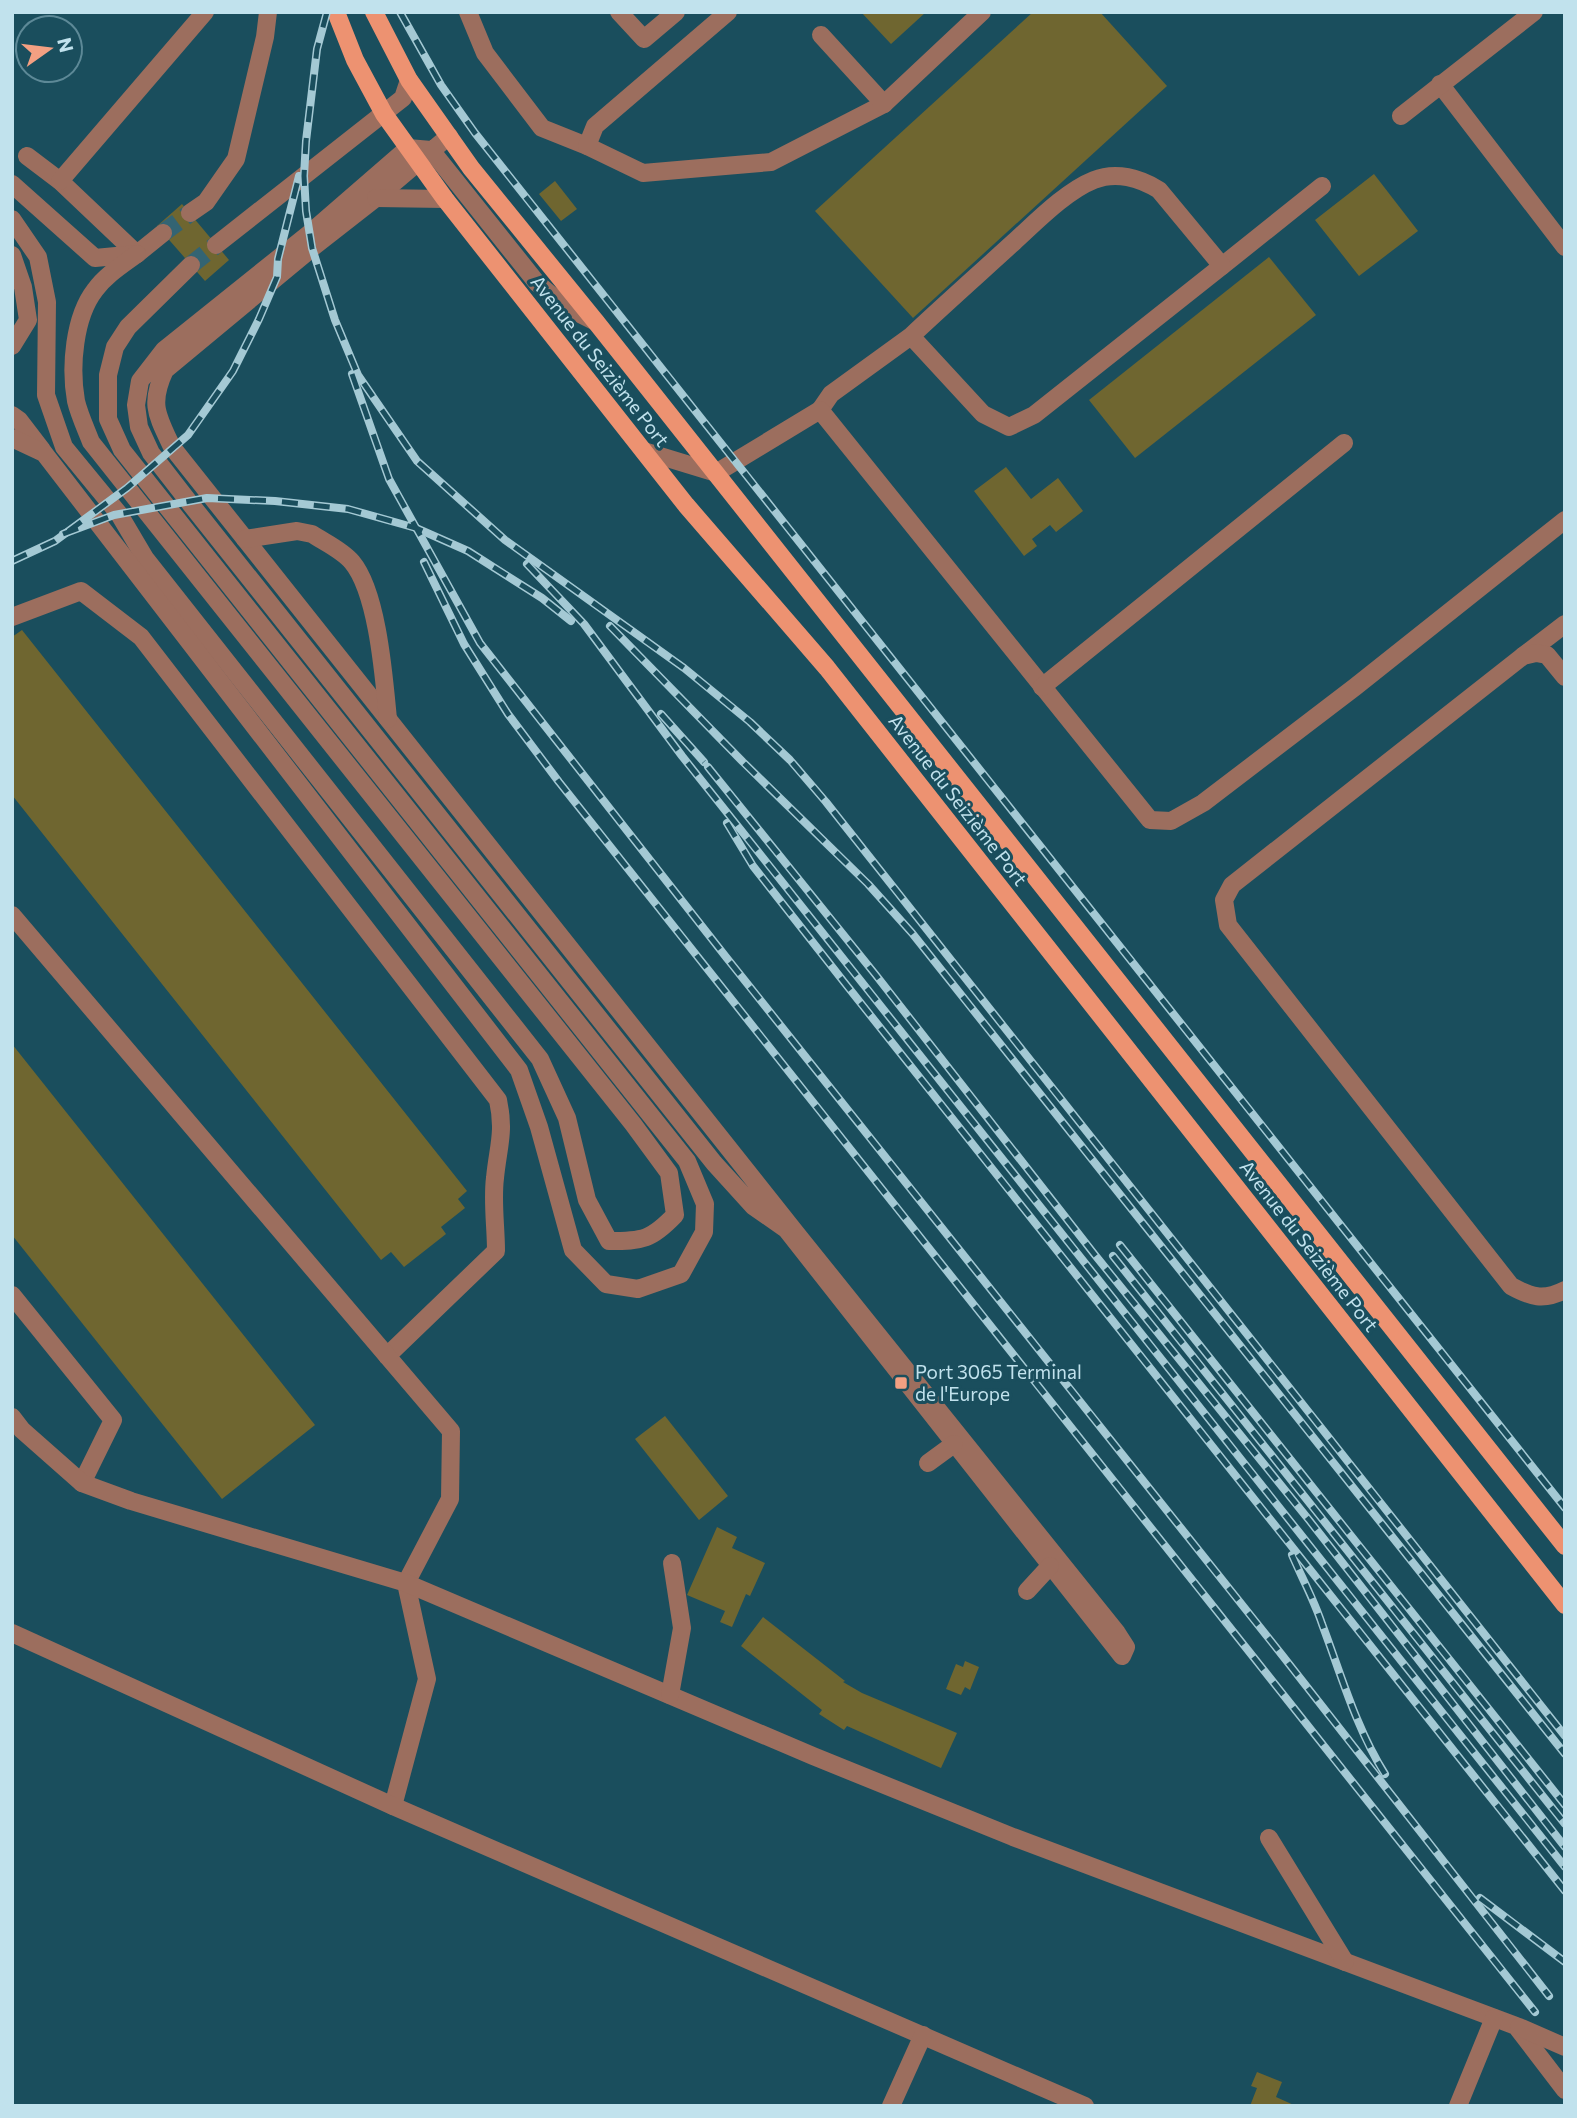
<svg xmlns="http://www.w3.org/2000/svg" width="1577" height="2118" viewBox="0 0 1577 2118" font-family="Commissioner,sans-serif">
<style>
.building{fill:#6f6630}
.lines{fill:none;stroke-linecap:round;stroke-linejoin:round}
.minor-tunnel{stroke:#336473;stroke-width:18;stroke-dasharray:18 9;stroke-linecap:butt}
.minor{stroke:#9c6e5e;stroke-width:18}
.major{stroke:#ed9271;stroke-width:18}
.rail-casing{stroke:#a4c9d4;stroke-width:8}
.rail{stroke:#1a4e5d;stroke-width:5;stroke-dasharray:16;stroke-linecap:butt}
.poi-dot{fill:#f3a082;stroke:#1a4e5d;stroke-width:2.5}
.labels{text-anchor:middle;stroke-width:6;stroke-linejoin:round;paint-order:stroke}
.street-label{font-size:19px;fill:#c1e2ed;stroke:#1a4e5d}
.poi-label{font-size:19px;fill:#c1e2ed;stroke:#1a4e5d;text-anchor:start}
</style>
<rect width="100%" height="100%" fill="#1a4e5d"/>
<!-- building -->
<g class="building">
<polygon points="861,12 926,12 891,44"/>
<polygon points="1033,12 1100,12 1167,86 913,318 815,211"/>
<polygon points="1374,174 1418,231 1359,276 1315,220"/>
<polygon points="555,181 577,209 561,221 539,194"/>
<polygon points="182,204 229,260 205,281 157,226"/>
<polygon points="1269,257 1316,315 1135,458 1089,400"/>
<polygon points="1006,467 1031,499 1058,478 1083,511 1056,532 1050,525 1032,539 1037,546 1024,556 974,491"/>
<polygon points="22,630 467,1191 458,1199 465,1208 441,1227 446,1234 404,1267 391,1252 381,1260 12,795 12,637"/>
<polygon points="12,1044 315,1425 222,1499 12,1235"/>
<polygon points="665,1416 728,1496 699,1520 635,1439"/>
<polygon points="717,1527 737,1537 732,1548 765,1563 750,1596 746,1594 732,1627 720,1622 725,1611 687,1595"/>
<polygon points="763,1617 845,1681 843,1682 862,1693 957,1733 941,1768 847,1726 844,1730 819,1714 822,1710 741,1646"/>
<polygon points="965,1661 979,1667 970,1690 965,1687 961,1695 946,1689 956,1664 963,1667"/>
<polygon points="1257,2072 1282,2082 1276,2097 1296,2106 1250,2106 1257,2088 1251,2086"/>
</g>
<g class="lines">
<!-- minor-tunnel -->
<g class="minor-tunnel">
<polyline points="163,233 190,213"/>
<polyline points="191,265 216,245"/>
</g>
<!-- minor -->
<g class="minor">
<polyline points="468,12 485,53 542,128 587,146 643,173 771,162 884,104 982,12"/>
<polyline points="619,12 644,39 676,12"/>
<polyline points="821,35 884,104"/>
<polyline points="1440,84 1565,247"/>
<polyline points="1401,116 1534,12"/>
<path d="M449,136L376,198L312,248L165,370C149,404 157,415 172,447L796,1233L1117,1633L1126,1647L1122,1656L786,1229L753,1206L714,1163L189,502L151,453L139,427L136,405L140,381L164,350L310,233L408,148L431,150L537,283L564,306L596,322"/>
<polyline points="587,146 595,126 728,12"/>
<polyline points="27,156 60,181 137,254 163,233"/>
<polyline points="60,181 205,12"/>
<polyline points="12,184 95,258 137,254"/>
<polyline points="376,198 445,199"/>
<polyline points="190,213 206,202 236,159 265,37 268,12"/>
<path d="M12,219L38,257L47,302L46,395L64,447L119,514L145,558L540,1059L567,1118L587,1200L609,1241C643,1241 651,1240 675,1215L669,1173L633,1124L91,442C86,429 79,414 76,401C70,367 74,317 95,290C106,275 122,265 137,254"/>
<polyline points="216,245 403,98 409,80"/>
<polyline points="12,255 23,287 28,320 12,346"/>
<polyline points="1222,266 1322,186"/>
<path d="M820,410L831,394L911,336L983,414L1009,427L1034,415L1222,266L1159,190C1140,178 1116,171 1094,180C1066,191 1036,222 1014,242C980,273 945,304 911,336"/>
<polyline points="12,415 19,420 42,450"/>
<polyline points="12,438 44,453 519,1070 539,1127 573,1250 606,1284 638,1289 681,1274 704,1232 705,1204 687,1161 122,450 108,419 108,375 115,347 128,327 191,265"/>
<polyline points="644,451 716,473 820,410 1150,820 1171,821 1203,803 1355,687 1565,520"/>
<path d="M245,539L297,531L312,534C324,542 342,550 352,562C378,593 384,679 388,719"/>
<path d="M12,617L81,591L141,637L498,1100C505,1132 498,1147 495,1178C492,1201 496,1227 496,1251L387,1356"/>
<polyline points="1523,656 1565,624"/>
<path d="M1565,677L1547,655L1536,653L1523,656L1232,885L1224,900L1228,925L1511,1286C1531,1297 1543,1301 1565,1290"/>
<polyline points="1042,687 1344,443"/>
<polyline points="12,915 451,1431 450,1499 406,1583 427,1679 393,1806"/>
<polyline points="12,1295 113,1420 82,1483"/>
<polyline points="12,1417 22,1430 82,1483 131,1501 406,1583 813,1756 1013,1837 1516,2026 1565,2090"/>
<polyline points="928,1463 954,1444"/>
<polyline points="1027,1591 1050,1566"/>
<polyline points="12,1633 393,1806 1085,2106"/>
<polyline points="670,1695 682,1628 672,1563"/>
<polyline points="1269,1838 1345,1962"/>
<polyline points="1519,2027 1565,2047"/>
<polyline points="891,2106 923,2035"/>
<polyline points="1458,2106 1494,2018"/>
</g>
<!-- major -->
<g class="major">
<polyline points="336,12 355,60 384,114 445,199 686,505 827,668 1565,1605"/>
<polyline points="374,12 409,80 471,168 596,322 1565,1546"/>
</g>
<!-- rail casing -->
<g class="rail-casing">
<g id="rail">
<polyline points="327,12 317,49 306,141 304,176 306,211 312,248 335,320 358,375 417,461 505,540 684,668 750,722 790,760 826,802 1565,1736"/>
<polyline points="400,12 441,85 475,133 1565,1508"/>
<polyline points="352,374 389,479 480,643 726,957 1282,1655 1549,1996"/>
<polyline points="63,534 114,515 207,498 275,501 348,509 416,528 468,551 542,598 571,621"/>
<polyline points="12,561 55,541 127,488 188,435 233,371 259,319 277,277 278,259 299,176"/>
<polyline points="424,562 464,644 508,714 559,782 1535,2012"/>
<polyline points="527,564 584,624 682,756 1565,1867"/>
<polyline points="610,626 743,762 868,884 912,933 1565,1754"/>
<polyline points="661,714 704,762"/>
<polyline points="708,767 875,974 1095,1255 1309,1520 1565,1847"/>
<polyline points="727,823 753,866 844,982 1565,1891"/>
<polyline points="1120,1245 1565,1805"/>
<polyline points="1113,1256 1565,1824"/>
<path d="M1292,1555C1302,1578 1314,1600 1322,1624C1341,1674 1356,1728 1385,1774"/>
<polyline points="1480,1898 1565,1962"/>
</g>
</g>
<!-- rail -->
<use href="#rail" class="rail"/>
</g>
<!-- markers -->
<rect class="poi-dot" x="894" y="1376" width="14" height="14" rx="3.5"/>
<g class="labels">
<!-- street labels -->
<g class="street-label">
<text transform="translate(600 361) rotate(52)" y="7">Avenue du Seizième Port</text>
<text transform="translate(958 800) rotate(52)" y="7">Avenue du Seizième Port</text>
<text transform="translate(1309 1246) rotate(52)" y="7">Avenue du Seizième Port</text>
</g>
<!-- poi labels -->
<g class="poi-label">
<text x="915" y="1379">Port 3065 Terminal<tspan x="915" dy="22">de l'Europe</tspan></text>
</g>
</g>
<!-- border -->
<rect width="1577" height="2118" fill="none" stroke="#c1e2ed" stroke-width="28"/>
<!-- north arrow -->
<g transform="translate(49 49) rotate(76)"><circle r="33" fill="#1a4e5d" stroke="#5d8997" stroke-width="2"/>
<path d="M0-5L12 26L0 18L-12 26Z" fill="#f3a082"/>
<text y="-10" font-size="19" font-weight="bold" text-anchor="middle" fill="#c1e2ed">N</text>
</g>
</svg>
